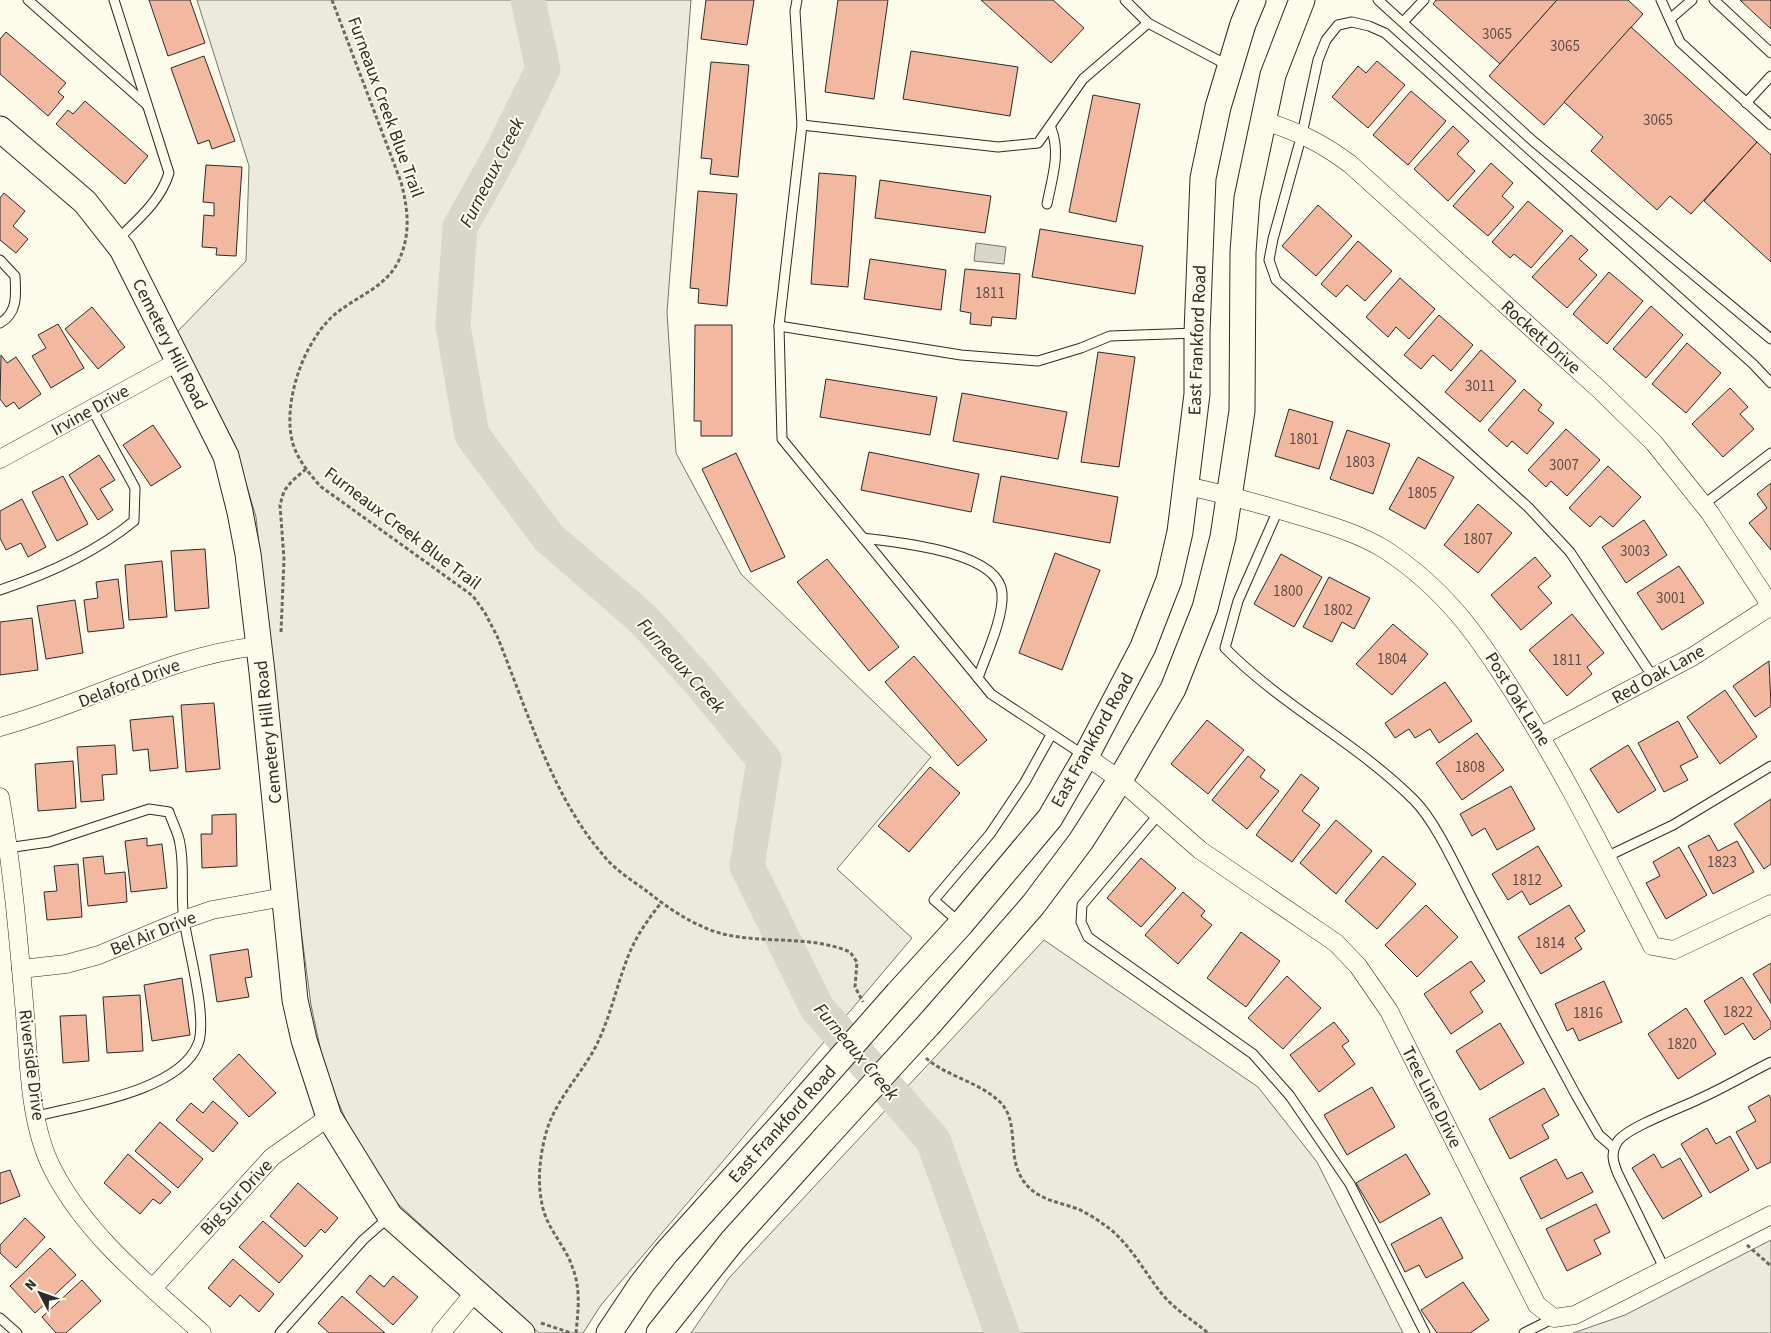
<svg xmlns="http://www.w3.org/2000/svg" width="1771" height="1333" viewBox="0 0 1771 1333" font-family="'Source Sans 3',sans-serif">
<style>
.green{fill:#ecebdb;stroke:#74746e}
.water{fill:#d8d7c9;stroke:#74746e}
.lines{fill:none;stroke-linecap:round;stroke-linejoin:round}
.river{stroke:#d8d7c9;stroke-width:35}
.building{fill:#f2b8a0;stroke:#2b2b2b}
.lane-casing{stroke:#2b2b2b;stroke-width:11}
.street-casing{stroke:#2b2b2b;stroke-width:19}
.secondary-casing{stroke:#2b2b2b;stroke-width:27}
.path{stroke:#6a6964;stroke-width:3;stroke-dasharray:4 2.5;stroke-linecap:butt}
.lane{stroke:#fdfbea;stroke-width:9}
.street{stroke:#fdfbea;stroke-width:18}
.secondary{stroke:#fdfbea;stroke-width:25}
.secondary-bridge-casing{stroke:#2b2b2b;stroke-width:27;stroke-linecap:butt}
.secondary-bridge{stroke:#fdfbea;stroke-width:25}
.labels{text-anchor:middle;stroke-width:4;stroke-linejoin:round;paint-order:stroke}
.number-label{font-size:15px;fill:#5d4e48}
.street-label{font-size:18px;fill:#2b2b2b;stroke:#fdfbea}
.water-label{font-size:19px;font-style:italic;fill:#2b2b2b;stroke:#fdfbea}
</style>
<rect width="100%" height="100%" fill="#fdfbea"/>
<!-- green -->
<g class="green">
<polygon points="197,0 691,0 667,312 676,453 741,574 931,757 837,869 912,938 601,1305 583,1333 539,1333 397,1203 356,1142 326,1075 311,1005 301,930 256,517 234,443 177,332 246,261 249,166"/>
<polygon points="1044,940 1258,1087 1317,1162 1403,1333 691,1333 729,1278"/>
<polygon points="1771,1240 1771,1333 1573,1333 1625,1315"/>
</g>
<!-- water -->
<polygon class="water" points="976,243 1006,247 1004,264 974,261"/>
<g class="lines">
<!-- river -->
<polyline class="river" points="528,0 543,69 501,154 460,227 453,326 472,435 549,538 643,619 700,682 764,760 747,866 817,1008 933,1140 1002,1333"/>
</g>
<!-- building -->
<g class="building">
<polygon points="149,0 190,0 205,43 168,56"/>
<polygon points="706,0 754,0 747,45 701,39"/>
<polygon points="838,0 888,0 874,99 825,92"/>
<polygon points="981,0 1053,0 1084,28 1051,63"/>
<polygon points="1436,0 1557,0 1500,64 1433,4"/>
<polygon points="1557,0 1628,0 1643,14 1544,125 1489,76"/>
<polygon points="1740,0 1771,0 1771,29"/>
<polygon points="1631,27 1757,142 1691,214 1670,196 1657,210 1591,151 1603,137 1564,102"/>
<polygon points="6,32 66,83 58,92 64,97 48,116 0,74 0,39"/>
<polygon points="911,51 1018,67 1010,116 903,99"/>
<polygon points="204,56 235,141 212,149 209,140 198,144 171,68"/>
<polygon points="1377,61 1405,85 1368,128 1332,97 1358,66 1366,73"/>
<polygon points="711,62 749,65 738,177 710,174 712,159 701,158"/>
<polygon points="1411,91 1446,121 1408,165 1373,135"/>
<polygon points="1093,95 1140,104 1116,222 1069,212"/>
<polygon points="85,101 148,156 125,184 56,124 68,110 73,114"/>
<polygon points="1453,126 1469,141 1457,154 1475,171 1448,201 1414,169"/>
<polygon points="1757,142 1771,155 1771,262 1704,201"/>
<polygon points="1491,163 1513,183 1502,196 1514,207 1488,236 1453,206"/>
<polygon points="206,165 242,167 236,256 216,255 217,248 202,247 204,215 214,216 214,203 203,202"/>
<polygon points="819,173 856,176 848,287 811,284"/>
<polygon points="880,180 991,196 985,233 875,218"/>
<polygon points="698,191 737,194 727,306 698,303 699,289 690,288"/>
<polygon points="4,193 25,211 13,226 28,239 16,253 0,240 0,198"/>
<polygon points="1528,201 1563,231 1531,268 1514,254 1510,258 1492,242"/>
<polygon points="1318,205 1352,236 1316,276 1282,246"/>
<polygon points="1040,229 1143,246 1135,294 1032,277"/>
<polygon points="1571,235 1588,250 1579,259 1597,275 1567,308 1532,277"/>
<polygon points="1358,241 1392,271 1365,301 1347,285 1336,297 1321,284"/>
<polygon points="870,259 946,270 941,310 864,299"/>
<polygon points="965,269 1020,274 1016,319 992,317 991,326 970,324 971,313 960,311"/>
<polygon points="1609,272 1643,301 1607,344 1573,314"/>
<polygon points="1400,278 1435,309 1409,339 1396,327 1388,337 1366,317"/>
<polygon points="1651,306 1683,335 1646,378 1613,349"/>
<polygon points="92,307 125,347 98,369 65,329"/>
<polygon points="1439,315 1473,345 1451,371 1433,355 1421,369 1404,355"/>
<polygon points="58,324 84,368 51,388 32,356 46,348 38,335"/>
<polygon points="695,325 732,325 732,436 701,436 701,421 694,421"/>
<polygon points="1687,343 1721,373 1686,413 1652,384"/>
<polygon points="1481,350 1516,381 1480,422 1445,392"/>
<polygon points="1098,352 1135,357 1119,467 1081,462"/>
<polygon points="1,355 7,363 16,357 41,394 19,409 14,402 6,407 0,399"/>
<polygon points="826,379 937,397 930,435 820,417"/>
<polygon points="1730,388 1748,407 1740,414 1754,429 1723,457 1692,424"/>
<polygon points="1524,389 1542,405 1538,410 1554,423 1527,454 1512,441 1507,447 1488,430"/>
<polygon points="962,393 1067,412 1058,459 953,441"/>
<polygon points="1289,409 1333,422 1319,469 1275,456"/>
<polygon points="153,425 181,467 151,486 123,445"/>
<polygon points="1566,429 1600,460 1567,496 1551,481 1546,487 1528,470"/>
<polygon points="1347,430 1390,444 1373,494 1330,479"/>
<polygon points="869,452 979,474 971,512 861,490"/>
<polygon points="736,453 785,557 751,572 702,469"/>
<polygon points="99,455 115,480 100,489 113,510 98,520 69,475"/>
<polygon points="1418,457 1454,477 1425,529 1389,509"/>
<polygon points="1608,466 1641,497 1613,527 1600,516 1590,527 1569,508"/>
<polygon points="63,476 88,524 57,541 32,492"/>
<polygon points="1001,476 1118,497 1110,543 993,522"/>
<polygon points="1771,483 1771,550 1749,523 1767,508 1757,494"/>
<polygon points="22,499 46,547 28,557 21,543 6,550 0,538 0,511"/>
<polygon points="1478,504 1512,533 1478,573 1444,545"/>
<polygon points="1644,520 1667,555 1626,583 1602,547"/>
<polygon points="205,549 209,608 175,611 171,551"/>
<polygon points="1055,553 1100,570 1062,670 1019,653"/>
<polygon points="1281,554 1322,577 1294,627 1254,604"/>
<polygon points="1535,557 1551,576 1538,587 1552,603 1521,630 1491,595"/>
<polygon points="827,559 899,647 869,671 797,582"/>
<polygon points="162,561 167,617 129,620 125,565"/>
<polygon points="1679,566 1704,603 1662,630 1637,593"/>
<polygon points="1329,577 1370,598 1354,629 1342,622 1332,642 1303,627"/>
<polygon points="118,579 124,628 88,632 84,600 98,598 96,582"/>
<polygon points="75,600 83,653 46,659 37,606"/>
<polygon points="1572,614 1604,653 1587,667 1592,674 1567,696 1529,650"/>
<polygon points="32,618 38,670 0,675 0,622"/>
<polygon points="1393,624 1428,654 1392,695 1356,664"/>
<polygon points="914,656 987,740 958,766 885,682"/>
<polygon points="1769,661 1771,706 1755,717 1733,686"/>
<polygon points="1445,682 1472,721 1439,743 1430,729 1415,738 1409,729 1395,738 1385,723"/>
<polygon points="1725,690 1757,737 1720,764 1687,717"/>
<polygon points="214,703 220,769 186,772 181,705"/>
<polygon points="173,716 178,768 150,771 148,749 133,751 130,720"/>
<polygon points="1207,720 1244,750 1208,794 1171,764"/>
<polygon points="1678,721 1698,757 1680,766 1688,780 1664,792 1638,743"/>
<polygon points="1477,733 1504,770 1462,800 1436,763"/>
<polygon points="115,745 117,774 102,775 104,800 81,802 77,747"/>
<polygon points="1628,745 1656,790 1618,813 1590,769"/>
<polygon points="1248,756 1265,770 1260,777 1279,791 1247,829 1212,800"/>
<polygon points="73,761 76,808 38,811 35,764"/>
<polygon points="930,767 960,793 909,852 878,826"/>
<polygon points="1301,774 1319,788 1302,811 1320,825 1292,862 1256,835"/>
<polygon points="1511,786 1535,829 1497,850 1485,828 1472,836 1460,814"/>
<polygon points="1771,799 1771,864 1764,869 1734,824"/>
<polygon points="236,814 237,866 202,868 201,834 212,834 212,815"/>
<polygon points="1336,820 1372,851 1336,894 1300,863"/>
<polygon points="1709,835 1718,851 1737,841 1754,872 1713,894 1688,846"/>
<polygon points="147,838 147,846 162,844 167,888 131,892 125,841"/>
<polygon points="1538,846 1562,886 1530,905 1522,891 1508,900 1492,874"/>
<polygon points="1679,847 1707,895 1666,919 1646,883 1660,876 1653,862"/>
<polygon points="103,856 105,874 125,872 127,902 88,906 83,858"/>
<polygon points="1383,856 1416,884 1377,929 1345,901"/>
<polygon points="1141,858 1176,888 1141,927 1107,898"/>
<polygon points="78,864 82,917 47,920 44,892 57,891 54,866"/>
<polygon points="1183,892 1205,911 1201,916 1212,925 1178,964 1145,935"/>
<polygon points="1426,905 1458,937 1417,977 1385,945"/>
<polygon points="1569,905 1585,931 1575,938 1582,949 1541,974 1518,937"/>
<polygon points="1241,932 1280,961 1246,1007 1207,978"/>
<polygon points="248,949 252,977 245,978 249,997 217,1002 210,955"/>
<polygon points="1471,961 1485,981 1470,992 1483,1012 1451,1034 1424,994"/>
<polygon points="1771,963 1771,1003 1753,974"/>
<polygon points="1287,976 1321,1008 1283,1049 1248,1018"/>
<polygon points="1742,977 1771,1022 1771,1028 1754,1040 1743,1023 1725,1035 1704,1001"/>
<polygon points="182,978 190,1035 152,1041 144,985"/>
<polygon points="1604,981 1622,1022 1579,1041 1573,1028 1567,1031 1555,1004"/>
<polygon points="140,995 143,1051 107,1053 103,997"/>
<polygon points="1686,1008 1716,1054 1678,1079 1648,1034"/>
<polygon points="86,1015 89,1061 63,1063 60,1016"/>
<polygon points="1334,1022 1349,1041 1342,1046 1355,1064 1319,1092 1290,1055"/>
<polygon points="1500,1023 1524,1063 1480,1090 1456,1051"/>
<polygon points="239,1054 276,1093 249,1117 213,1079"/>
<polygon points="1372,1087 1395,1127 1347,1155 1324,1115"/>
<polygon points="1544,1088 1559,1115 1542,1125 1549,1138 1510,1159 1489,1119"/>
<polygon points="1769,1095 1771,1099 1771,1162 1757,1169 1736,1132 1756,1121 1748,1107"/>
<polygon points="213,1101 238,1123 213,1152 176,1120 191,1103 203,1113"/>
<polygon points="160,1122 203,1159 178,1188 135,1151"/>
<polygon points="1707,1128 1716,1144 1730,1136 1749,1170 1710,1193 1681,1144"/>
<polygon points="128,1154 171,1192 160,1204 153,1199 140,1214 104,1183"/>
<polygon points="1406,1154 1430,1194 1380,1223 1356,1183"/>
<polygon points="1654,1154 1662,1168 1680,1158 1702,1196 1663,1219 1632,1168"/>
<polygon points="1556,1159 1567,1179 1582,1172 1593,1192 1541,1219 1520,1178"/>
<polygon points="10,1170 20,1196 0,1204 0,1173"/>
<polygon points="298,1183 338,1218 325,1233 321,1229 305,1247 270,1216"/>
<polygon points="1596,1204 1610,1232 1594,1240 1601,1254 1567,1271 1546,1229"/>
<polygon points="1441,1217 1463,1258 1426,1278 1419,1265 1405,1272 1391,1244"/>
<polygon points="25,1218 45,1237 16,1268 0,1253 0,1245"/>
<polygon points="263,1221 303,1256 279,1283 239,1247"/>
<polygon points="50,1248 76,1275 35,1313 10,1286"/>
<polygon points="233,1259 274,1294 259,1312 240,1295 230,1307 208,1288"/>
<polygon points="370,1275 384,1287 393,1276 418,1297 393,1325 356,1292"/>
<polygon points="82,1280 101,1301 66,1333 56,1333 42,1317"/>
<polygon points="1463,1282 1489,1320 1470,1333 1437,1333 1421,1310"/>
<polygon points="342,1296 385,1333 329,1333 318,1323"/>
</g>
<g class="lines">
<!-- lane casing -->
<g class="lane-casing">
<g id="lane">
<polyline points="28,0 147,105"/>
<path d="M114,0L169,173C160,202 137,220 116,241"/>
<polyline points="797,0 795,11 802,125 779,326 782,439 991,694 1085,756"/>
<polyline points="1125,0 1148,23 1229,66"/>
<polyline points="1378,0 1533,141 1771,339"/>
<polyline points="1661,0 1680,42 1771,125"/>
<polyline points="1714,0 1771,53"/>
<polyline points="1670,19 1692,0"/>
<polyline points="1403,22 1424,0"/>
<polyline points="1746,103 1771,76"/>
<polyline points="802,125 998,147 1038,143 1083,79 1148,23"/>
<path d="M1047,204C1052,178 1061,153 1051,128"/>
<path d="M0,260L15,276C16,294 18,313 0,323"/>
<polyline points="779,326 961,355 1038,361 1081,348 1110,336 1197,333"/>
<polyline points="1703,505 1771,453"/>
<path d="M1278,510L1238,601L1225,648C1282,706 1356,742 1414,800C1437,823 1459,874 1475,904C1508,968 1542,1032 1576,1095L1599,1135L1614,1148"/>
<path d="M863,538C895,542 999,551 1002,593C1004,617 986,655 978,678"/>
<path d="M0,590C48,574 95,553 134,521L135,488L92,409"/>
<polyline points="1653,677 1570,552 1528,507 1276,280 1269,260 1273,239 1302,134 1318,60 1326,40 1338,25 1352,22 1369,26 1385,33 1753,364 1771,383"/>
<polyline points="1159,814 1082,905 1081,922 1088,937 1253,1054 1290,1096 1350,1184 1425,1333"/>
<path d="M7,848L49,842L149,809L169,812C172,822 179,834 180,844C185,869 180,895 184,920C188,948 208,1019 198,1044C180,1091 81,1105 37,1116"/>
<polyline points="1606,857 1673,825 1771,766"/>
<polyline points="960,923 934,900 990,834 1025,782 1051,735"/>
<path d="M1665,1270L1618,1174C1613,1162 1610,1153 1618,1141C1628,1127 1681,1108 1699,1099C1724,1088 1747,1074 1771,1062"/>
<polyline points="0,1318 17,1333"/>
<polyline points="280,1333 363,1240 389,1217"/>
<polyline points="1524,1333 1554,1318"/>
</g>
</g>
<!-- street casing -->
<g class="street-casing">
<g id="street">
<path d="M1262,120C1298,132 1319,141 1350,164L1601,391L1654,443L1710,513L1771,606"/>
<polyline points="0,459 179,361"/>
<path d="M1186,486C1226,494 1264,505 1303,517C1329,525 1360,534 1384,549C1448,590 1483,643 1522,706C1570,783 1610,865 1652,946L1674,950L1771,904"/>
<path d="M0,727C87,704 170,655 259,646"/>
<polyline points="1541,736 1692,657 1771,606"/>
<polyline points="1086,756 1120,780 1200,850 1336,943 1358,966 1389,1011 1537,1305 1554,1318 1575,1315 1771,1215"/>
<path d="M0,797C12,865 18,934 24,1003C29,1056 28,1122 53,1170C87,1236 148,1284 202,1333"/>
<polyline points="21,969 66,964 99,955 183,920 212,910 284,897"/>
<polyline points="153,1288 272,1157 329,1117"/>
<polyline points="441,1333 475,1292"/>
</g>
</g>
<!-- secondary casing -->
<g class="secondary-casing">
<g id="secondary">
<polyline points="0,129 85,202 122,249 226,456 240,512 248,554 262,672 295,1000 304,1040 329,1117 390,1216 522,1333"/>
<polyline points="898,993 961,924 1050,818 1086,756 1143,647 1169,580 1180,532 1197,394 1197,333 1203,178 1218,107 1243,24 1253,0"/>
<polyline points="930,1023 1033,905 1081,841 1120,780 1173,689 1205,608 1223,537 1242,411 1243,252 1247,198 1273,75 1302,0"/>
<polyline points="609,1333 641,1285 666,1253 794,1111"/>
<polyline points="659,1333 733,1240 824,1139"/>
</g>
</g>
<!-- path -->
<g class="path">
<path d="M332,0L401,182C408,209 411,234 399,260C387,286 360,295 339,311C305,336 281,403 293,444C298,460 309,473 320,486L473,596L485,613L497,636C527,709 552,797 604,856C615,870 633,881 648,892C669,909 696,927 723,934C764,944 811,935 850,952L857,962L855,987L863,1002"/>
<polyline points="281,632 284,559 280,505 284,491 292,481 306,469"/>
<path d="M926,1058C947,1077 978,1081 1000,1102C1021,1123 1005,1158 1025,1183C1038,1200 1059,1202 1078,1209C1089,1214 1101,1222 1110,1229C1132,1247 1145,1273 1162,1294C1175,1310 1193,1320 1208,1333"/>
<polyline points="1747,1245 1771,1266"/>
<polyline points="541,1323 571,1333"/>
<path d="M576,1333C578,1312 581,1290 573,1269C566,1246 546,1228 542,1204C537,1181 540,1155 546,1133C555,1100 582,1074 597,1044C611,1015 617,984 629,954C637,935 648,919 661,903"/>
</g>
<!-- lane -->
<use href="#lane" class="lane"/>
<!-- street -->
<use href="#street" class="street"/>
<!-- secondary -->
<use href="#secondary" class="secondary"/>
<!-- secondary-bridge casing -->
<g class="secondary-bridge-casing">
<g id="secondary-bridge">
<polyline points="794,1111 898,993"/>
<polyline points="824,1139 930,1023"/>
</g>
</g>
<!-- secondary-bridge -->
<use href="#secondary-bridge" class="secondary-bridge"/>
</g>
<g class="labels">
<!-- number labels -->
<g class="number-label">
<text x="1497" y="39">3065</text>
<text x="1565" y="51">3065</text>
<text x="1658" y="125">3065</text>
<text x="990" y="298">1811</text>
<text x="1480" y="391">3011</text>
<text x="1304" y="444">1801</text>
<text x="1360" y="467">1803</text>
<text x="1564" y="470">3007</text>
<text x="1422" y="498">1805</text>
<text x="1478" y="544">1807</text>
<text x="1635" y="556">3003</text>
<text x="1288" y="596">1800</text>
<text x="1671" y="603">3001</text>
<text x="1338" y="615">1802</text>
<text x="1392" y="664">1804</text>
<text x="1567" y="665">1811</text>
<text x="1470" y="772">1808</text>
<text x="1722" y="867">1823</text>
<text x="1527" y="885">1812</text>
<text x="1550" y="948">1814</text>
<text x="1738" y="1017">1822</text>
<text x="1588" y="1018">1816</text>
<text x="1682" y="1049">1820</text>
</g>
<!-- street labels -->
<g class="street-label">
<text transform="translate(386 107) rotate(70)" y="6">Furneaux Creek Blue Trail</text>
<text transform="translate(1541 337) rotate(42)" y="6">Rockett Drive</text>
<text transform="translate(1197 340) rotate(-88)" y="6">East Frankford Road</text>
<text transform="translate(170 344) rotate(63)" y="6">Cemetery Hill Road</text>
<text transform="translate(90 410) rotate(-29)" y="6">Irvine Drive</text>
<text transform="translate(403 528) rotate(37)" y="6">Furneaux Creek Blue Trail</text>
<text transform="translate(1658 674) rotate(-29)" y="6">Red Oak Lane</text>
<text transform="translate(129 683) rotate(-21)" y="6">Delaford Drive</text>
<text transform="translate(1518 699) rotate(58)" y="6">Post Oak Lane</text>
<text transform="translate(268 732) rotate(-96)" y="6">Cemetery Hill Road</text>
<text transform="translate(1092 740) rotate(-61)" y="6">East Frankford Road</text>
<text transform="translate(153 933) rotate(-22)" y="6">Bel Air Drive</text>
<text transform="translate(32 1065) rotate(83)" y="6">Riverside Drive</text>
<text transform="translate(1432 1097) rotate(63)" y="6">Tree Line Drive</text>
<text transform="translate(782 1124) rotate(-48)" y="6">East Frankford Road</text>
<text transform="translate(236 1197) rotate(-47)" y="6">Big Sur Drive</text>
</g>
<!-- water labels -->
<g class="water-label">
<text transform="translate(491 172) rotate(-63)" y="7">Furneaux Creek</text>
<text transform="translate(682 665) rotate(48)" y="7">Furneaux Creek</text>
<text transform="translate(857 1051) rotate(50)" y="7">Furneaux Creek</text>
</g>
</g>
<!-- north arrow -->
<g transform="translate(40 1293) rotate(311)" stroke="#fdfbea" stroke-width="4" paint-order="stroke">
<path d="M0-4L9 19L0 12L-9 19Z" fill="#2b2b2b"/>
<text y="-8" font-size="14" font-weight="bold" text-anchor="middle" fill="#2b2b2b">N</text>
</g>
</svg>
